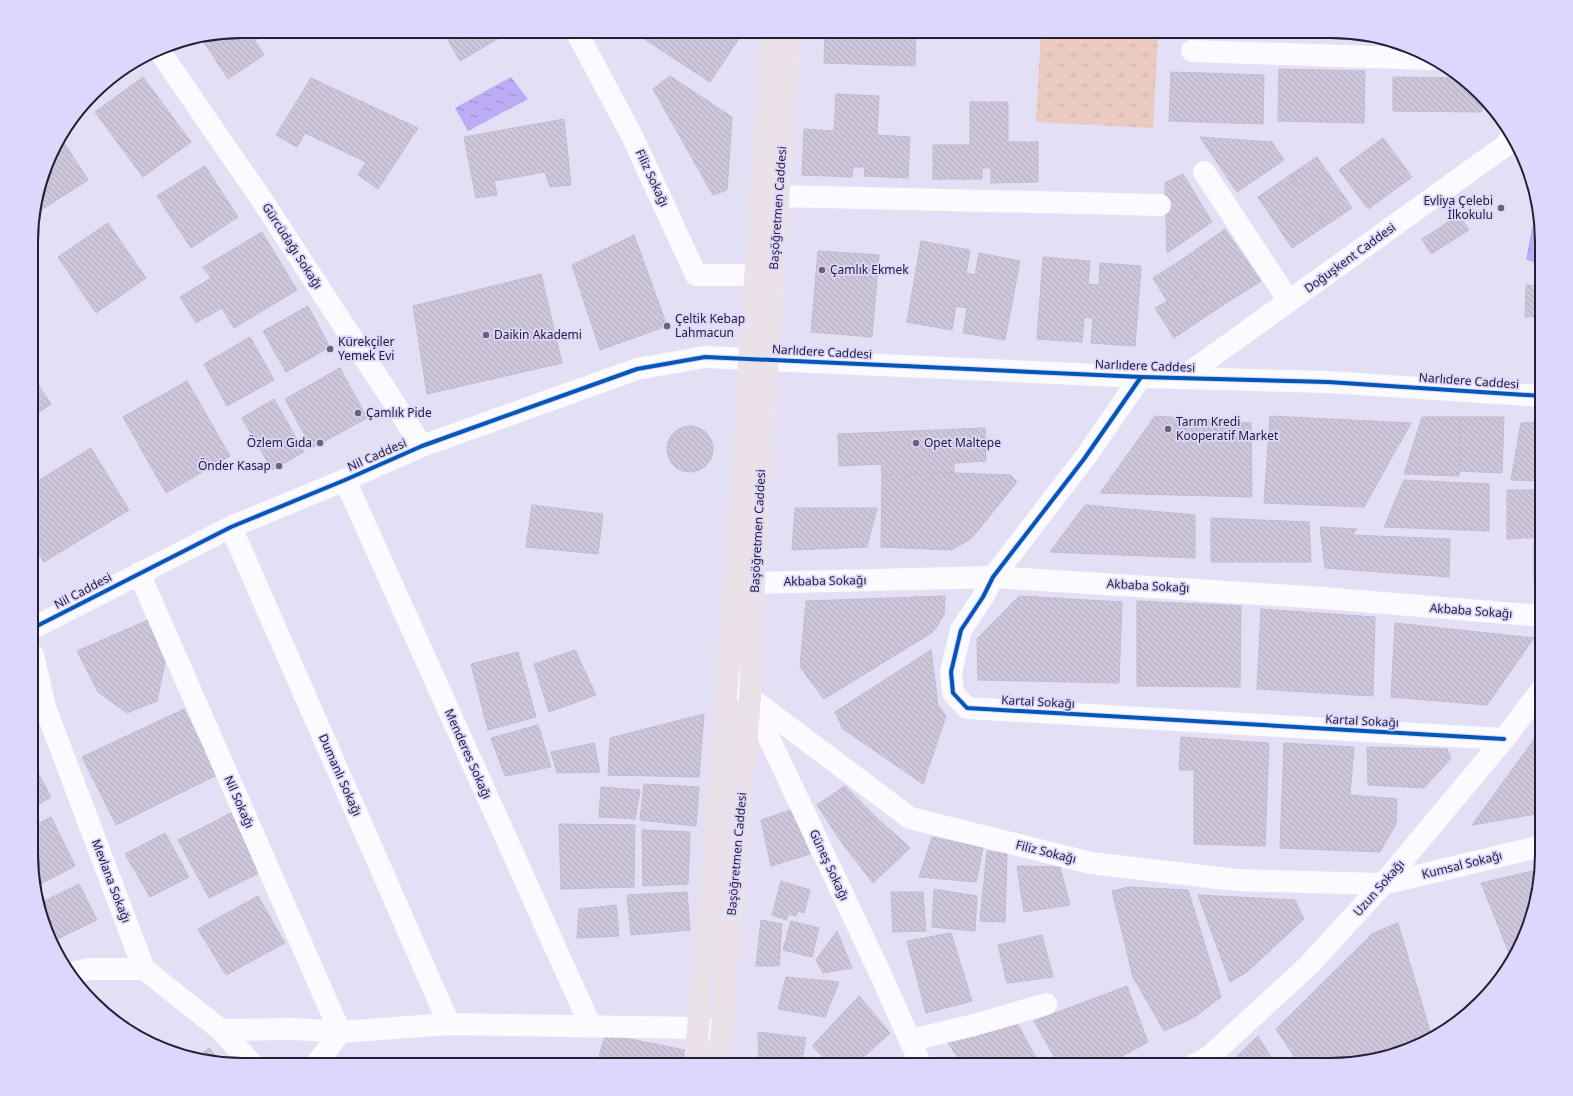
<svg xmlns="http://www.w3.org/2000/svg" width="1573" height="1096" viewBox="0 0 1573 1096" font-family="'Noto Sans',sans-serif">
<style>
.park{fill:url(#park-tufts)}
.water{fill:url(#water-ripples)}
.building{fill:url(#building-back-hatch);stroke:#c3bbcf}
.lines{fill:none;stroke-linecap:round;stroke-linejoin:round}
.minor{stroke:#fbfafe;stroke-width:22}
.major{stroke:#ebe1e8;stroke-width:22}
.cycleway-casing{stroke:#ddd7fd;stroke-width:6}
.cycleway{stroke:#0057b8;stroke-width:4}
.poi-dot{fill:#68637a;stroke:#ddd7fd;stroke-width:1.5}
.labels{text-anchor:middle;stroke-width:3.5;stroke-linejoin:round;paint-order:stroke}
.street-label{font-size:12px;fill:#252037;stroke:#ddd7fd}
.poi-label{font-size:12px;fill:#252037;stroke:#ddd7fd;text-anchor:start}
.rim{fill:none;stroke:#252037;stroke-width:2}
</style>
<defs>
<pattern id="park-tufts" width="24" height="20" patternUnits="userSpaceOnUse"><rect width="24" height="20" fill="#ebcbc1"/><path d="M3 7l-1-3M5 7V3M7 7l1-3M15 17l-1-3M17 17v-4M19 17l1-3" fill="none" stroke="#c9aea6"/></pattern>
<pattern id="water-ripples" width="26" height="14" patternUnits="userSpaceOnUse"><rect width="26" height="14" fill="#bcacf5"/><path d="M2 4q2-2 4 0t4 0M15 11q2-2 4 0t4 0" fill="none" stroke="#998cc7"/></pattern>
<pattern id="building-back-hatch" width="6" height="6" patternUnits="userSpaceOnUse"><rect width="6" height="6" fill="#cec6db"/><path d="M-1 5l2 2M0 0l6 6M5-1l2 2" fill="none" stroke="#b1aabd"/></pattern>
</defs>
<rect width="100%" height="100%" fill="#e3dff5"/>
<!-- park -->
<polygon class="park" points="1041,31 1158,31 1153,128 1036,122"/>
<!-- water -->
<g class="water">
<polygon points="511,77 528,99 468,131 455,108"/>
<polygon points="1533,223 1541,225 1542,264 1526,260"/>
</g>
<!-- building -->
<g class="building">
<polygon points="242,31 256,31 260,37 255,41 264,55 228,79 202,39"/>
<polygon points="443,31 511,31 460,61"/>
<polygon points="632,31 725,31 738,40 710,82"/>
<polygon points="825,31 916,31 915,66 824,63"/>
<polygon points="1279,69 1365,71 1364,123 1278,121"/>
<polygon points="1171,72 1264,75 1263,124 1169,121"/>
<polygon points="670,76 732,117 727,190 713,195 653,89"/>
<polygon points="143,77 191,142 143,177 95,112"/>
<polygon points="1393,77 1462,78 1484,103 1481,112 1393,111"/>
<polygon points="311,78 418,128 378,189 358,175 366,162 305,133 297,147 276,135"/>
<polygon points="836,94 879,96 877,135 910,137 908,178 864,176 865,167 853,167 852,177 802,175 804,129 834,131"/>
<polygon points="970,102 1008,102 1008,142 1038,142 1038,182 991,183 991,168 982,168 982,179 933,179 933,145 970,145"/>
<polygon points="564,119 571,185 550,187 545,172 494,181 497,195 476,198 464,137"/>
<polygon points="1200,137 1272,142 1284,160 1237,192"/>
<polygon points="61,138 88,180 33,215 53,148"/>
<polygon points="1383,138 1412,177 1368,209 1339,170"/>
<polygon points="1317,157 1352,208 1325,226 1290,175"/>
<polygon points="205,166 238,217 191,248 157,196"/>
<polygon points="1183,174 1212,222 1167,253 1165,183"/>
<polygon points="1290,175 1325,226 1292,248 1258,197"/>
<polygon points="1459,215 1469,230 1431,254 1422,239"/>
<polygon points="108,223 146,278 96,313 58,257"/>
<polygon points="1225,229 1261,281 1217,309 1184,258"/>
<polygon points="262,232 297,290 234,328 222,308 196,323 180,297 211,278 203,267"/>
<polygon points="634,235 667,326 600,350 572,265"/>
<polygon points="921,241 970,250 966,273 975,275 979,253 1020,261 1005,340 963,333 967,308 956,306 952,330 907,322"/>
<polygon points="818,251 879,255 872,337 811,332"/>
<polygon points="1043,257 1090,261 1088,284 1099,285 1100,263 1141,266 1135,346 1091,343 1093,318 1084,318 1082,342 1037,339"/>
<polygon points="1184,258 1217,309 1174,338 1155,308 1167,301 1153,278"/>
<polygon points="541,274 562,363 427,394 413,306"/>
<polygon points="1526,285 1542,287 1542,316 1525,317"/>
<polygon points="308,306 330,347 286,372 263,331"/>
<polygon points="250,337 274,380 227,406 204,364"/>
<polygon points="340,368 367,418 312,448 285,399"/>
<polygon points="33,377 51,404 33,416"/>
<polygon points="187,381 230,456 166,493 123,417"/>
<polygon points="274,399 304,452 272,470 242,418"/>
<polygon points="1155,416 1251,423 1252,497 1100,493"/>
<polygon points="1270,416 1411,423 1364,507 1264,503"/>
<polygon points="1422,417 1461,417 1459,476 1404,474"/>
<polygon points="1461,417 1504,417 1502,473 1459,471"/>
<polygon points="1542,422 1541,481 1511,480 1521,423"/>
<circle cx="690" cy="449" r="23"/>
<polygon points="985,428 986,461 954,463 954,473 882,475 881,464 839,466 838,434"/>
<polygon points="91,448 129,510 44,562 33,544 33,484"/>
<polygon points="954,473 1010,475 1017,482 976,533 969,540 951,550 881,547 882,475"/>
<polygon points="1404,480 1489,484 1489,531 1384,527"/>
<polygon points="1507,490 1542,490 1542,537 1507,539"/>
<polygon points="532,505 603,514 598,554 526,547"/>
<polygon points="1085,505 1195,515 1195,558 1050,552"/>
<polygon points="795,508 877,508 867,547 792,550"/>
<polygon points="1211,518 1309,522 1311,562 1211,562"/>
<polygon points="1320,527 1357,529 1352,535 1450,539 1449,577 1325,568"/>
<rect x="1534" y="543" width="8" height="37"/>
<polygon points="945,596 944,615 933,632 824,699 800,667 806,601"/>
<polygon points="1019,596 1122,602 1119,683 978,680 977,639"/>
<polygon points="1137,601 1241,606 1240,687 1137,686"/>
<polygon points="1261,609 1375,617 1373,696 1257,689"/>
<polygon points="148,620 165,663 157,701 127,713 98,692 77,651"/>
<polygon points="1395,623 1534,638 1487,705 1391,697"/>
<polygon points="575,650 596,695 549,712 534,664"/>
<polygon points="931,650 938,705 946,716 923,784 843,729 835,712"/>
<polygon points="518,652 536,717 488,730 471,664"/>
<polygon points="184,709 217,775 116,825 82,757"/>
<polygon points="704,714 699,777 608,775 610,738"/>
<polygon points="538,725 551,767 505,776 491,738"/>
<polygon points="33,734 38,743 33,746"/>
<polygon points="1181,737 1269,743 1265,846 1194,844 1194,770 1179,770"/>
<polygon points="1535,738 1542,764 1542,813 1472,825"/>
<polygon points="594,743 600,772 557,773 551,752"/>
<polygon points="1284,743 1354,747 1350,795 1397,799 1396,824 1380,852 1280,848"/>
<polygon points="1367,747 1447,749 1451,758 1424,788 1368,785"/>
<polygon points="33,764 51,797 33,808"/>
<polygon points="644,784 699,787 696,826 640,820"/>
<polygon points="845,786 875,816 842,843 817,805"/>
<polygon points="601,787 640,790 635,819 599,817"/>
<polygon points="791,810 810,854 771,866 761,820"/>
<polygon points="231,813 259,873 209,898 178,840"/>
<polygon points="875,816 910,848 873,883 842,843"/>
<polygon points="51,817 75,866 35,887 33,881 33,826"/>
<polygon points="559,824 635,825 634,887 561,889"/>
<polygon points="642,830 690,832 688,884 643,886"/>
<polygon points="165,833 189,877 150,897 125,854"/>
<polygon points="932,837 983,848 976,882 919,877"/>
<polygon points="987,851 1007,854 1005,922 980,921"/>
<polygon points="1017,866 1060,867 1070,905 1024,912"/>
<polygon points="1541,869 1531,922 1511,958 1481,883"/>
<polygon points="781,881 810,890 804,913 798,911 796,916 789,914 786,920 772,915"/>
<polygon points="79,884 97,920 53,941 40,903"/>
<polygon points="1128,887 1188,890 1221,997 1195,1017 1164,1031 1133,977 1112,891"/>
<polygon points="934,889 977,896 975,931 932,927"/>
<polygon points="687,892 690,930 631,935 627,895"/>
<polygon points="891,892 923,892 926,931 893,932"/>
<polygon points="1198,895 1295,900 1304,919 1247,972 1230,982"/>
<polygon points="258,896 285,943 226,975 198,929"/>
<polygon points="616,905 619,936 577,938 579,909"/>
<polygon points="761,920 782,924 779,966 756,966"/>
<polygon points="791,921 819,928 812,957 783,950"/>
<polygon points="1398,923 1432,1038 1425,1043 1385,1058 1331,1065 1300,1065 1276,1029 1373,933"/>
<polygon points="837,931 852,968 823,973 816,960"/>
<polygon points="951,933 972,1001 926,1013 907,941"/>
<polygon points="1042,935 1053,977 1007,983 998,945"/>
<polygon points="786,977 839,982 825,1017 778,1009"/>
<polygon points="1127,986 1148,1042 1106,1065 1059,1065 1034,1021"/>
<polygon points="859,996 890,1033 855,1065 831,1065 812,1046"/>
<polygon points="1014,1018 1040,1065 963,1065 946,1040"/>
<polygon points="758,1032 806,1038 801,1065 759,1065"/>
<polygon points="605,1034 689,1051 686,1065 597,1065"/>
<polygon points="1258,1036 1276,1065 1239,1065 1235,1058"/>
<polygon points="209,1048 221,1063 196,1058"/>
</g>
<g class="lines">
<!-- minor -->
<g class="minor">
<polyline points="576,31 632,136 696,275 755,275"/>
<polyline points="158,49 262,200 422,446"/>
<polyline points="1192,51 1430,59"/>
<polyline points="1204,172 1289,301"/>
<polyline points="779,196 1160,205"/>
<polyline points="1141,377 1084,459 993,577 983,597 961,630 951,672 953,693 967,708 1504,739"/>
<polyline points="1182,378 1509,143 1511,134"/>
<polyline points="345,480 591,1027"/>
<polyline points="231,527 449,1024"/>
<polyline points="139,573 340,1032"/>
<polyline points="754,583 993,577 1324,598 1542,616"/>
<polyline points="33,628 231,527 345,480 422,446 637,369 705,357 1141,377 1328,382 1542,396"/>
<polyline points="33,655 45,707 144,969 221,1030 253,1065"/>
<polyline points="728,672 750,698 880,973 921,1065"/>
<polyline points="750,698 910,818 1091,863 1236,880 1383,884 1542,846"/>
<polyline points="71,973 89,969 144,969"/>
<polyline points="221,1030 295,1029 340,1032 449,1024 698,1028 721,1031"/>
<polyline points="911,1040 974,1025 1046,1004"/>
<polyline points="316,1065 340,1032"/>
<polyline points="1194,1065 1209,1057 1310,964 1383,884 1504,739 1542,689"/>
</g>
<!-- major -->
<g class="major">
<polyline points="695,1065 728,672 772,31"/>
<polyline points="719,1065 750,698 754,583 766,379 790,31"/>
</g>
<!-- cycleway casing -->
<g class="cycleway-casing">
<g id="cycleway">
<polyline points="1141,377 1084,459 993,577 983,597 961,630 951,672 953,693 967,708 1504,739"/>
<polyline points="33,628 231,527 345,480 422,446 637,369 705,357 1141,377 1328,382 1542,396"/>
</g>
</g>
<!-- cycleway -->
<use href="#cycleway" class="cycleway"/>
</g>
<!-- markers -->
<g class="poi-dot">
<circle cx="1501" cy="208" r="4"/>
<circle cx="822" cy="270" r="4"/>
<circle cx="667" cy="326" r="4"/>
<circle cx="486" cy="335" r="4"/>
<circle cx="330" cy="349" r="4"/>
<circle cx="358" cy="413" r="4"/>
<circle cx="1168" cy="429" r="4"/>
<circle cx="320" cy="443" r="4"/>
<circle cx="916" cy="443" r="4"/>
<circle cx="279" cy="466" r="4"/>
</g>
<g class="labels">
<!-- street labels -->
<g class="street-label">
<text transform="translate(652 178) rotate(65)" y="4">Filiz Sokağı</text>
<text transform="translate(778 208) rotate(-86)" y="4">Başöğretmen Caddesi</text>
<text transform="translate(292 246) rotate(57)" y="4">Gürcüdağı Sokağı</text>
<text transform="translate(1350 258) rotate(-36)" y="4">Doğuşkent Caddesi</text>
<text transform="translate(822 352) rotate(3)" y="4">Narlıdere Caddesi</text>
<text transform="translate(1145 366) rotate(2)" y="4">Narlıdere Caddesi</text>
<text transform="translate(1469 381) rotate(4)" y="4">Narlıdere Caddesi</text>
<text transform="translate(377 455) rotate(-24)" y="4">Nil Caddesi</text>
<text transform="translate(758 531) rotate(-87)" y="4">Başöğretmen Caddesi</text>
<text transform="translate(825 581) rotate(-1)" y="4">Akbaba Sokağı</text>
<text transform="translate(1148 586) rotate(3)" y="4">Akbaba Sokağı</text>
<text transform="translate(83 591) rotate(-28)" y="4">Nil Caddesi</text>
<text transform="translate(1471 611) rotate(4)" y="4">Akbaba Sokağı</text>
<text transform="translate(1038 702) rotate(3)" y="4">Kartal Sokağı</text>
<text transform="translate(1362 721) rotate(3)" y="4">Kartal Sokağı</text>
<text transform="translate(468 754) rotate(66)" y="4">Menderes Sokağı</text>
<text transform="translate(340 775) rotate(66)" y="4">Dumanlı Sokağı</text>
<text transform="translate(239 802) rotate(66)" y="4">Nil Sokağı</text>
<text transform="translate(1046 852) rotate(14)" y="4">Filiz Sokağı</text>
<text transform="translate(737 854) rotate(-85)" y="4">Başöğretmen Caddesi</text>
<text transform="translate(829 865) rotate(65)" y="4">Güneş Sokağı</text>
<text transform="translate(1462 865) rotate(-14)" y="4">Kumsal Sokağı</text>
<text transform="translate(111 881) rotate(69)" y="4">Mevlana Sokağı</text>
<text transform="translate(1379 888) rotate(-49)" y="4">Uzun Sokağı</text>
</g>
<!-- poi labels -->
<g class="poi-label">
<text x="1493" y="205" text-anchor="end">Evliya Çelebi<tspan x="1493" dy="14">İlkokulu</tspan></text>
<text x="830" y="274">Çamlık Ekmek</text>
<text x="675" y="323">Çeltik Kebap<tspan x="675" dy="14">Lahmacun</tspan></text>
<text x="494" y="339">Daikin Akademi</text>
<text x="338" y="346">Kürekçiler<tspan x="338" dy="14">Yemek Evi</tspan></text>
<text x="366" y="417">Çamlık Pide</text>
<text x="1176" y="426">Tarım Kredi<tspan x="1176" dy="14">Kooperatif Market</tspan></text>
<text x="312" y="447" text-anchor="end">Özlem Gıda</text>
<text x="924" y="447">Opet Maltepe</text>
<text x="271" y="470" text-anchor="end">Önder Kasap</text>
</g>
</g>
<!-- crop -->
<path d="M0 0H1573V1096H0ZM242 38H1331A204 204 0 0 1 1535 242V854A204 204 0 0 1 1331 1058H242A204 204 0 0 1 38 854V242A204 204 0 0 1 242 38Z" fill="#ddd7fd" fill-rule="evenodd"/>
<path class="rim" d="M242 38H1331A204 204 0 0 1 1535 242V854A204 204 0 0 1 1331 1058H242A204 204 0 0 1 38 854V242A204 204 0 0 1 242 38Z"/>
</svg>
